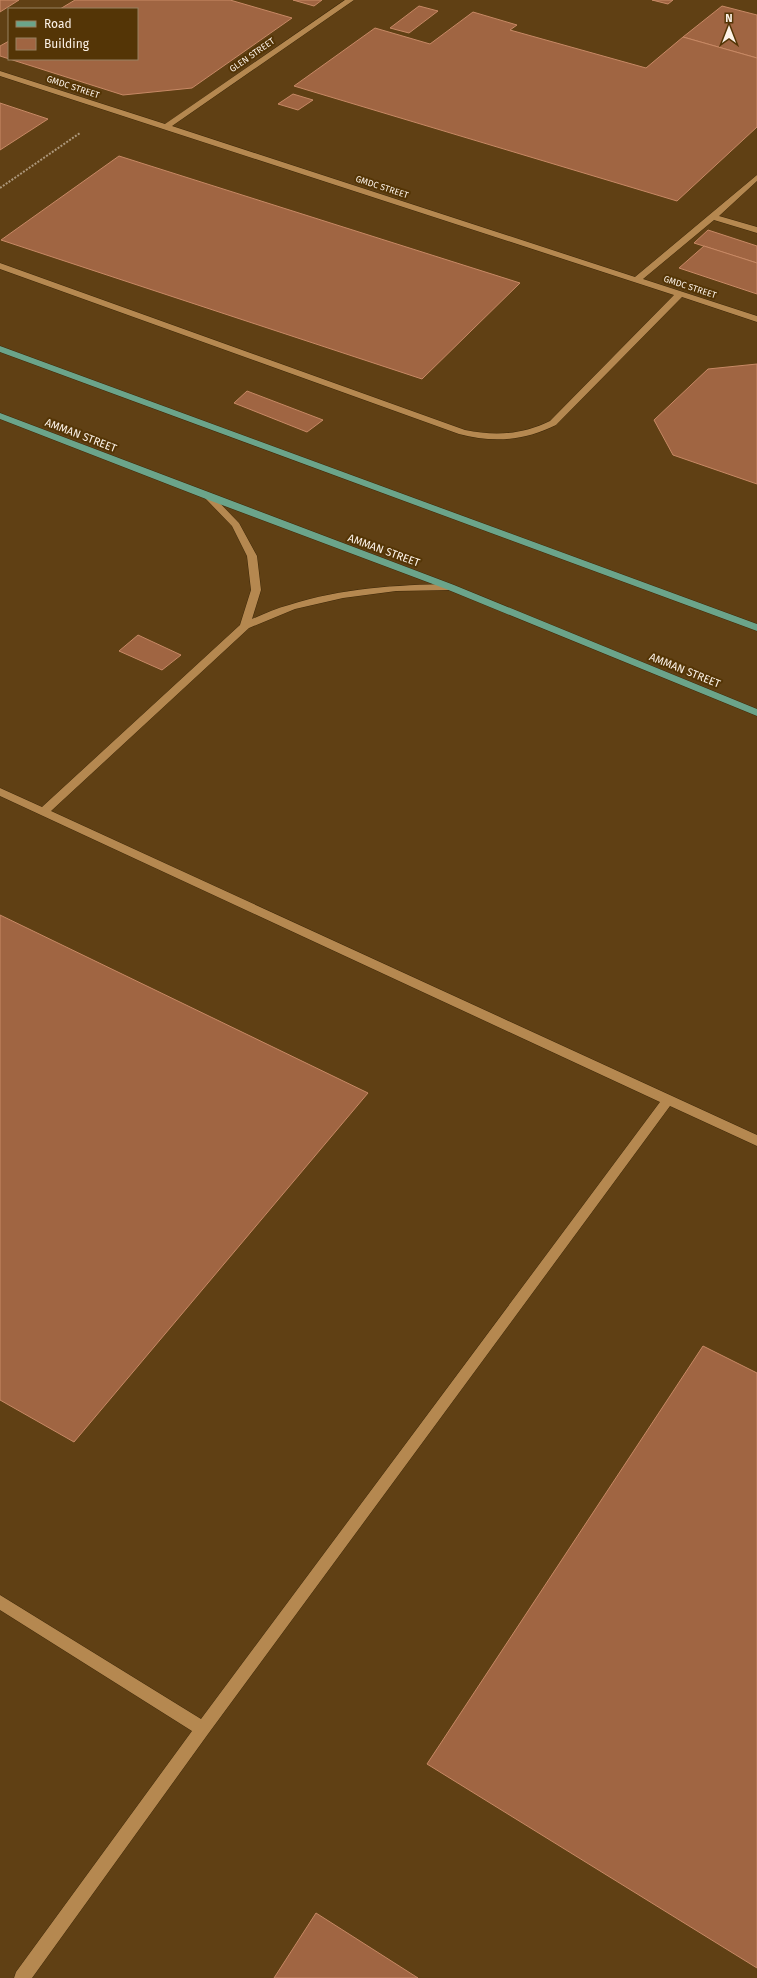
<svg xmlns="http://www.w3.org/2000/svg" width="757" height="1978" viewBox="0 0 757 1978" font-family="'Fira Sans',sans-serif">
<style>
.building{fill:#a06542;stroke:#c78965}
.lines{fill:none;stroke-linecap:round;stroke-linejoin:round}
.minor-casing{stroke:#3e2809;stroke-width:1}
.major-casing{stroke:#3e2809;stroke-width:1}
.path{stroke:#ad987c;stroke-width:2;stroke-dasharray:2 1.5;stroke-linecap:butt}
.minor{fill:#b58850;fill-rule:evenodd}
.major{fill:#6ba48a;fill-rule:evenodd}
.labels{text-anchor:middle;stroke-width:4;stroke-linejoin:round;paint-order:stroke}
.far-street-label{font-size:9px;fill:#fcf2e7;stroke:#543506}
.street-label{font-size:11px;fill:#fcf2e7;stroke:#543506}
</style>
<rect width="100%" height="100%" fill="#604014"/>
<!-- building -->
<g class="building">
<polygon points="0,0 19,0 0,12"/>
<polygon points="75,0 230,0 292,18 192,88 123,95 0,56 0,46 9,41 9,59 137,59 137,9 60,9"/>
<polygon points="293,0 322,0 314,6"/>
<polygon points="652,0 673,0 668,4"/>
<polygon points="419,6 438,11 409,33 390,28"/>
<polygon points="722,6 757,15 757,58 683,37"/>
<polygon points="473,12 517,25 510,30 646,68 683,37 757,58 757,127 677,201 294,86 375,28 430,44"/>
<polygon points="293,94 313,100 298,110 278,104"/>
<polygon points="0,103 48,119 0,150"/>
<polygon points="119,156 520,283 422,379 1,240"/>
<polygon points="708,230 757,246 757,263 694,243"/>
<polygon points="704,246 757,263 757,294 679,268"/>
<polygon points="757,364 757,484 673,455 654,420 708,369"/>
<polygon points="247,391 323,420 307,432 234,403"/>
<polygon points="138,635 181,655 162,670 119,651"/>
<polygon points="0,915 368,1093 74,1442 0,1400"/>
<polygon points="703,1346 757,1373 757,1968 427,1764"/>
<polygon points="316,1913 418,1978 274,1978"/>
</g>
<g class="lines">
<!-- minor casing -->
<g class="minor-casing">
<g id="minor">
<path d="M345,0H354L172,126L635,277L757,175V181L719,216L757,227V233L714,220L643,279L757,316V322L682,297L556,425C524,441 493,443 459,434L0,269V263L465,430C495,436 521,435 550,421L674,295L0,76V71L165,124Z"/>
<path d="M209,494L212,495L239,523L257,556L261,590L252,619C264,614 277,608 289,605C342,588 396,585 450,584L455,587L450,590L396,591L343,598L295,609L249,628L51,811L757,1135V1146L670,1106L208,1734L32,1978H14L16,1972L192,1731L0,1610V1595L201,1719L660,1102L0,796V788L42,807L240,625L251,590L247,556L232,526L204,497Z"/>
</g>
</g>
<!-- major casing -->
<g class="major-casing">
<g id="major">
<polygon points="0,346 757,624 757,631 0,352"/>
<polygon points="0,413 454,585 757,709 757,716 446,589 206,499 0,419"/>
</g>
</g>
<!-- path -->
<polyline class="path" points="0,188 80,133"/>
<!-- minor -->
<use href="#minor" class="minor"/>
<!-- major -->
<use href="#major" class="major"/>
</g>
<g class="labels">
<!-- far-street labels -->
<g class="far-street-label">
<text transform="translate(252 55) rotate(-35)" y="3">GLEN STREET</text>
<text transform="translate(73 87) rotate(18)" y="3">GMDC STREET</text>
<text transform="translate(382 187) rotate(18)" y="3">GMDC STREET</text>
<text transform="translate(690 287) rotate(18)" y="3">GMDC STREET</text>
</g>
<!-- street labels -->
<g class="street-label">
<text transform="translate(81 435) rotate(21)" y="4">AMMAN STREET</text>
<text transform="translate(384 550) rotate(20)" y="4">AMMAN STREET</text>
<text transform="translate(685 670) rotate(22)" y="4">AMMAN STREET</text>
</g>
</g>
<!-- legend -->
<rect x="8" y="8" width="130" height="52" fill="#543506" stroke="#978160"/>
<rect x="16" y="21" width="20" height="6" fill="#6ba48a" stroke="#978160"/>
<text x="44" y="28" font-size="12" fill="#fcf2e7">Road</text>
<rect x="16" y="38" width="20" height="12" fill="#a06542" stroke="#978160"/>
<text x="44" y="48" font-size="12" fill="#fcf2e7">Building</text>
<!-- north arrow -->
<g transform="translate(729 28)" stroke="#543506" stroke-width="3" paint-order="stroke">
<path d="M0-3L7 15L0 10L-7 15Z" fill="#fcf2e7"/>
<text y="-6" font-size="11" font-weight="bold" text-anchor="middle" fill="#fcf2e7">N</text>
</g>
</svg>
